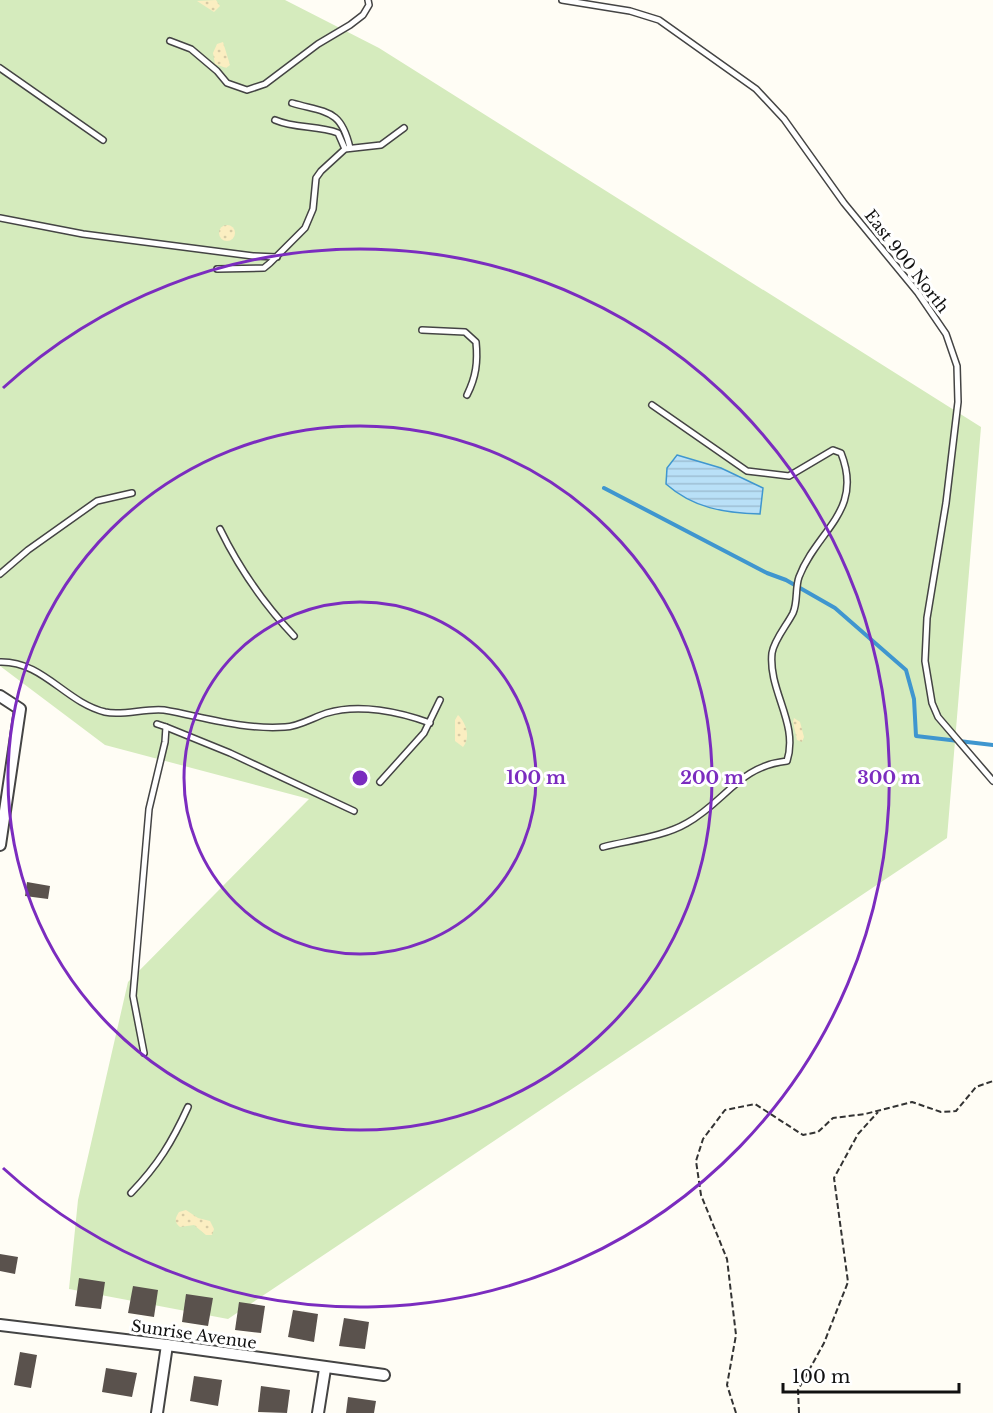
<svg xmlns="http://www.w3.org/2000/svg" width="993" height="1413" viewBox="0 0 993 1413" font-family="'Libre Baskerville',serif">
<style>
.grass{fill:#d5ebbd}
.sand{fill:url(#sand-dots)}
.water{fill:url(#water-rules);stroke:#3f96cf;stroke-width:1.5}
.lines{fill:none;stroke-linecap:round;stroke-linejoin:round}
.stream{stroke:#3f96cf;stroke-width:4}
.building{fill:#5a524d}
.service-casing{stroke:#444;stroke-width:8}
.minor-casing{stroke:#444;stroke-width:14}
.path{stroke:#333;stroke-width:2;stroke-dasharray:6 3;stroke-linecap:butt}
.service{stroke:#fff;stroke-width:5}
.minor{stroke:#fff;stroke-width:10}
.ring{fill:none;stroke:#7b2cbf;stroke-width:3}
.labels{text-anchor:middle;stroke-width:6;stroke-linejoin:round;paint-order:stroke}
.street-label{font-size:16px;fill:#111;stroke:#fff}
.centre{fill:#7b2cbf;stroke:#fff;stroke-width:3}
.ring-label{font-size:18px;text-anchor:middle;font-weight:bold;fill:#7b2cbf;stroke:#fff;stroke-width:6;stroke-linejoin:round;paint-order:stroke}
</style>
<defs>
<pattern id="sand-dots" width="8" height="8" patternUnits="userSpaceOnUse" patternTransform="scale(1.5)"><rect width="8" height="8" fill="#fbeec1"/><path d="M2 2h.1M6 6h.1" fill="none" stroke="#d6cba5" stroke-width="1.8" stroke-linecap="round"/></pattern>
<pattern id="water-rules" width="6" height="5" patternUnits="userSpaceOnUse" patternTransform="scale(1.5)"><rect width="6" height="5" fill="#b9e0f7"/><path d="M0 2.5h6" fill="none" stroke="#9ebfd3"/></pattern>
</defs>
<rect width="100%" height="100%" fill="#fffdf5"/>
<!-- grass -->
<polygon class="grass" points="0,0 285,0 379,48 981,427 947,838 228,1319 69,1289 78,1200 128,982 309,799 105,745 0,666"/>
<!-- sand -->
<g class="sand">
<polygon points="216,0 220,6 214,12 197,1"/>
<polygon points="223,42 230,65 226,68 215,64 213,53 217,44"/>
<circle cx="227" cy="233" r="8"/>
<path d="M458,715C466,723 471,737 463,747L455,741V720Z"/>
<polygon points="794,718 800,722 804,737 802,742 797,740 793,722"/>
<path d="M186,1210L198,1218L210,1221L214,1229L212,1235H206L194,1225L180,1227C174,1222 175,1218 179,1212Z"/>
</g>
<!-- water -->
<path class="water" d="M677,455L721,468L763,488L760,514C724,513 693,508 666,484L667,468Z"/>
<g class="lines">
<!-- stream -->
<polyline class="stream" points="604,488 767,573 786,580 835,608 906,670 914,699 916,736 993,745"/>
</g>
<!-- building -->
<g class="building">
<polygon points="27,882 50,886 48,899 25,896"/>
<polygon points="0,1254 18,1257 15,1274 0,1271"/>
<polygon points="79,1278 105,1282 101,1309 75,1306"/>
<polygon points="133,1286 158,1290 154,1317 128,1313"/>
<polygon points="186,1294 213,1298 208,1326 182,1322"/>
<polygon points="239,1302 265,1306 261,1333 235,1330"/>
<polygon points="293,1310 318,1314 314,1342 288,1337"/>
<polygon points="344,1318 369,1322 365,1349 339,1346"/>
<polygon points="20,1352 37,1355 31,1388 14,1385"/>
<polygon points="106,1368 137,1373 132,1397 102,1392"/>
<polygon points="194,1376 222,1380 218,1406 190,1401"/>
<polygon points="261,1386 290,1390 287,1413 258,1412"/>
<polygon points="348,1397 376,1401 374,1413 346,1413"/>
</g>
<g class="lines">
<!-- service casing -->
<g class="service-casing">
<g id="service">
<polyline points="562,0 630,11 659,20 756,89 784,119 844,203 918,293 946,334 957,366 958,402 946,503 927,618 925,661 932,703 938,717 993,781"/>
<polyline points="170,41 191,49 217,71 227,83 247,90 265,84 318,44 350,25 363,15 369,5 368,0"/>
<polyline points="0,68 103,140"/>
<path d="M292,103C327,113 341,109 350,148"/>
<path d="M275,120C296,129 318,125 338,133L345,149"/>
<polyline points="0,218 83,234 253,256 277,257"/>
<polyline points="217,269 264,268 270,263 305,228 313,209 316,178 321,171 345,149 381,145 404,128"/>
<path d="M422,330L465,332L476,342C478,362 476,377 467,395"/>
<path d="M220,529C240,570 263,603 294,636"/>
<polyline points="0,574 28,550 97,501 132,493"/>
<path d="M0,662C43,661 65,702 105,712C123,716 145,708 164,710C204,717 243,730 285,727C298,727 314,717 327,713C359,703 400,712 430,723"/>
<polyline points="166,727 230,753 354,811"/>
<polyline points="380,782 424,733 440,700"/>
<path d="M603,847C630,840 663,837 687,823C725,802 739,766 787,761C799,723 768,691 772,653C774,640 787,625 793,613C798,602 795,588 799,577C817,530 864,511 841,453L833,450L789,476L747,471L652,405"/>
<polyline points="144,1053 133,996 149,809 165,742 166,727 157,724"/>
<path d="M131,1193C158,1165 172,1142 188,1107"/>
</g>
</g>
<!-- minor casing -->
<g class="minor-casing">
<g id="minor">
<polyline points="0,696 20,709 0,845"/>
<polyline points="0,1325 167,1345 384,1375"/>
<polyline points="157,1413 167,1345"/>
<polyline points="318,1413 325,1369"/>
</g>
</g>
<!-- path -->
<g class="path">
<polyline points="736,1413 727,1385 736,1335 727,1259 701,1195 696,1161 703,1139 725,1110 755,1104 803,1135 818,1132 833,1118 865,1114 912,1102 941,1112 956,1111 976,1087 993,1081"/>
<polyline points="799,1413 798,1390 824,1343 848,1282 834,1178 858,1134 878,1112"/>
</g>
<!-- service -->
<use href="#service" class="service"/>
<!-- minor -->
<use href="#minor" class="minor"/>
</g>
<!-- distance rings -->
<g class="ring">
<circle cx="360" cy="778" r="176"/>
<circle cx="360" cy="778" r="352"/>
<path d="M3 388A529 529 0 1 1 3 1168"/>
</g>
<g class="labels">
<!-- street labels -->
<g class="street-label">
<text transform="translate(907 261) rotate(52)" y="6">East 900 North</text>
<text transform="translate(194 1334) rotate(8)" y="6">Sunrise Avenue</text>
</g>
</g>
<circle cx="360" cy="778" r="9" class="centre"/>
<g class="ring-label">
<text x="536" y="784">100 m</text>
<text x="712" y="784">200 m</text>
<text x="889" y="784">300 m</text>
</g>
<!-- scale -->
<path d="M783 1383v9h176v-9" fill="none" stroke="#111111" stroke-width="3"/>
<text x="792" y="1383" font-size="18" fill="#111111" stroke="#ffffff" stroke-width="4.5" paint-order="stroke">100 m</text>
</svg>
